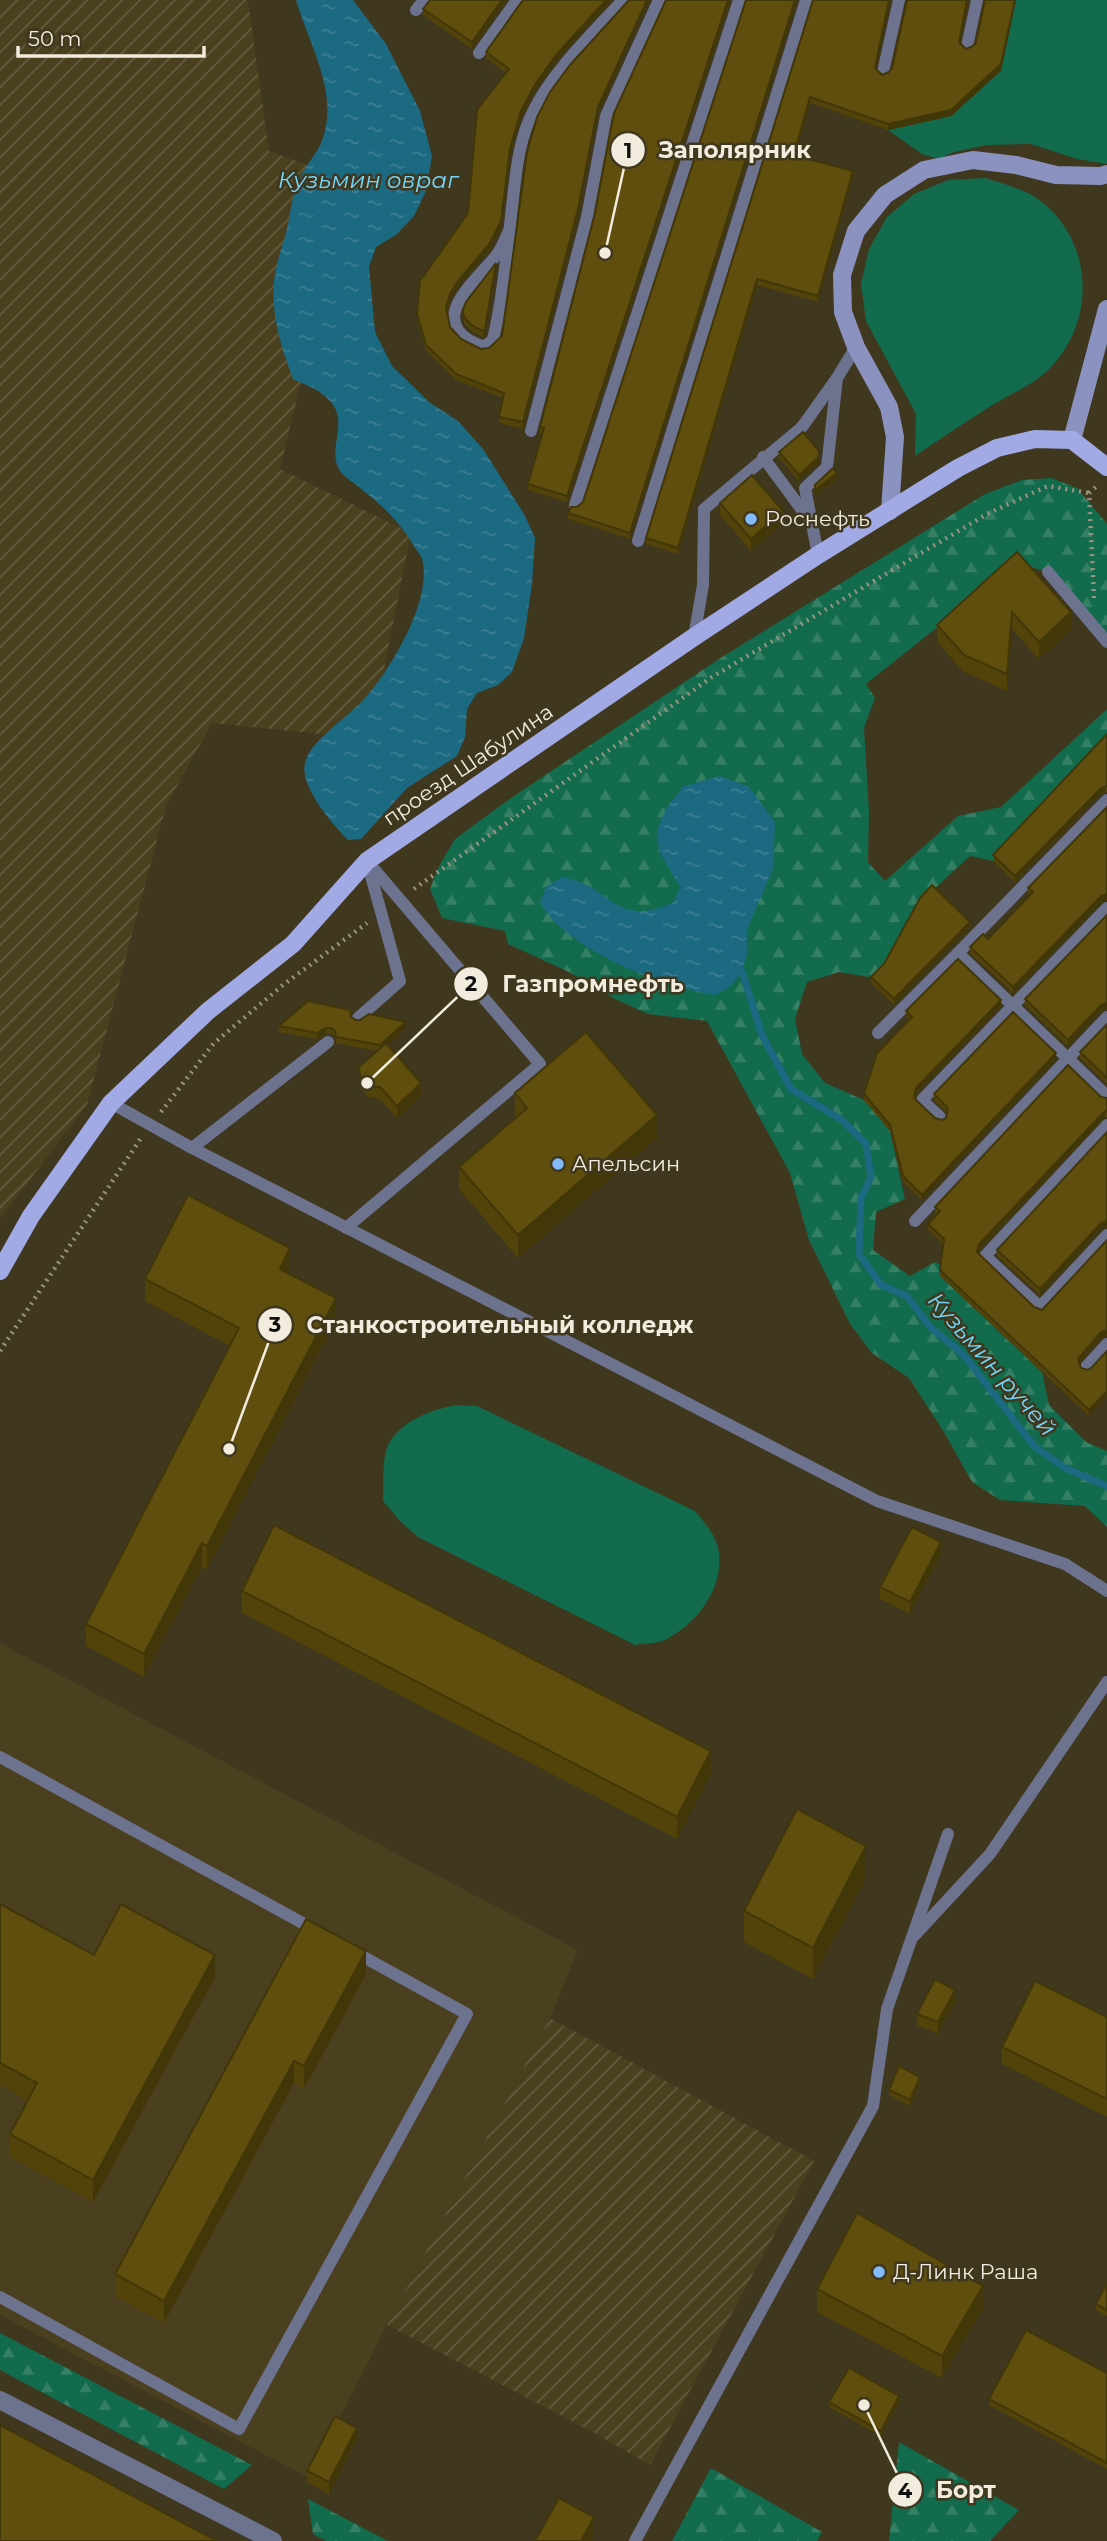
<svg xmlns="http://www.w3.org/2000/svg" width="1107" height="2541" viewBox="0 0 1107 2541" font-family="Montserrat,sans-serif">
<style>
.built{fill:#4a401f}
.industrial{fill:url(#industrial-furrows)}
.green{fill:#126b4c}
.forest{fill:url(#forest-firs)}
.water{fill:url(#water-ripples)}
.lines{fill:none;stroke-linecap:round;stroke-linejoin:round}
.stream{stroke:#1c6982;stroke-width:7}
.path{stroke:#99937f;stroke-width:4.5;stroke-dasharray:2 5;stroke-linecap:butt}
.lane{stroke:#6d728f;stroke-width:12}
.street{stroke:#6d728f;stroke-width:18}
.secondary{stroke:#8b92c0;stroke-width:18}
.primary{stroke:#a2aae6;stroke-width:18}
.wall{fill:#52430b}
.shaded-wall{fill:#423709}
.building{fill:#5f4e0d;stroke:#423709;stroke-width:2}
.poi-dot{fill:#84bcfb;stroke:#3f371e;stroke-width:2.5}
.labels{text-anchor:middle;stroke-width:5;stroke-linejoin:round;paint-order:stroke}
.poi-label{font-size:21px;fill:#f1ecdd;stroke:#3f371e;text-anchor:start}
.street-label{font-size:21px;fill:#f1ecdd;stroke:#3f371e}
.water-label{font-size:23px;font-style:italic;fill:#74d7fa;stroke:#3f371e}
.leader{fill:none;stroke:#f1ecdd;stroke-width:2.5}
.callout-dot{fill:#f1ecdd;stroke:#3f371e;stroke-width:2.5}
.mark-label{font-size:21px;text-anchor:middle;font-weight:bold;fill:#111}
.callout-label{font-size:23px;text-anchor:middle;font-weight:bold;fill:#f1ecdd;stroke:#3f371e;stroke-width:5;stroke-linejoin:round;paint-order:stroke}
</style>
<defs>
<pattern id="industrial-furrows" width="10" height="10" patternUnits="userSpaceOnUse" patternTransform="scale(1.75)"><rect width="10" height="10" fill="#4a401f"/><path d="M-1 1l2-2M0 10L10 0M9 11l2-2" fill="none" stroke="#655c3f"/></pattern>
<pattern id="forest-firs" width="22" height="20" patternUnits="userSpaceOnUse" patternTransform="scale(1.75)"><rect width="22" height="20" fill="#126b4c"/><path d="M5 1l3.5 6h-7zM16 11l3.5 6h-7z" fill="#358065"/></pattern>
<pattern id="water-ripples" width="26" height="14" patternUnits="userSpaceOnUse" patternTransform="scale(1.75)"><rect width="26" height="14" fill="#1c6982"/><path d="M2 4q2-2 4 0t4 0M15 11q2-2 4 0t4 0" fill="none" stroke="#3d7f93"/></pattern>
</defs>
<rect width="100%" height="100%" fill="#3f371e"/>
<!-- built -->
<polygon class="built" points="0,1643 578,1950 550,2018 387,2325 309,2478 0,2315"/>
<!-- industrial -->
<g class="industrial">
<polygon points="0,0 248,0 269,151 350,180 280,469 411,533 370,739 212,723 166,806 87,1105 0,1219"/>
<polygon points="550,2018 814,2161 650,2465 589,2430 387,2325"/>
</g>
<!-- green -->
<g class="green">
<polygon points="1016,0 1107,0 1107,164 1077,159 1031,144 987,145 954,152 938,159 922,154 888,130 951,116 1001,71"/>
<path d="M985,178C1008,185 1033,191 1051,210C1096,256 1092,329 1046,372C1031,386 1008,395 991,406C965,422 940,439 915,456L916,414L866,321L861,284L869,249L887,217L914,194L948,180Z"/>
<path d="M456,1405L477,1406L695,1511C705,1523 718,1537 719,1554C723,1589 697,1623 667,1639C658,1644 645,1643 635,1645L418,1537L400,1521L383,1501C384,1486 382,1466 386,1451C394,1423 430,1410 456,1405Z"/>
</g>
<!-- forest -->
<g class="forest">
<polygon points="1051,478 1077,488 1107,524 1107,642 1048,572 1018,563 866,684 875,698 864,728 869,811 868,862 885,881 958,816 1001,807 1107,709 1107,740 993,861 970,856 932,891 884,969 869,977 839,972 807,982 795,1019 802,1054 825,1083 864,1100 890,1131 905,1199 876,1212 873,1250 910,1276 935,1262 941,1265 940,1276 1042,1372 1049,1405 1086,1442 1107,1451 1107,1527 1085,1506 1000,1500 972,1482 944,1432 909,1378 872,1353 850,1324 809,1240 790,1173 707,1021 648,1014 615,999 571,973 508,944 505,931 442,918 430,889 439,866 455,839 508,800 722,657 985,494 1022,480"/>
<polygon points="0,2333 252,2465 224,2489 0,2370"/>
<polygon points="899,2442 1019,2510 990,2541 889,2541"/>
<polygon points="711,2468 822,2532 817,2541 672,2541"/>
<polygon points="308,2499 388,2541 326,2541 313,2534"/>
</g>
<!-- water -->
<g class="water">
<path d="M296,0H353L386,44L420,111L432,156L426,191L414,216L397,234L376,247L369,267L375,332L392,366L429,402L458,421L483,449L524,514L535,538L532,584L524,638L512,672L498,685L477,693L467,709L465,737L457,756L407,788L361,839L348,840C333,825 299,786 305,763C310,740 349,717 365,698C391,669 433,599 422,559C421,555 416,550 414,546C398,520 384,507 360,488C354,483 344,477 340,471C325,447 353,420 326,397C318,389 303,384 293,379C280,344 268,307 276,269C278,257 283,245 286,233C291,214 291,194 301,176C314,152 323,150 327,119C331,79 307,38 296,0Z"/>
<path d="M720,776L749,787L775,822L773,869L747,929V954L742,971L731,986L715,995C661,986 568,951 540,902L546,887L562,877C611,885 615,930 674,902L680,887L659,851L657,830L667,807L684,786Z"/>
</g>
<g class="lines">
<!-- stream -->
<polyline class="stream" points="742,971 762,1035 791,1089 842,1120 866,1144 871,1177 861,1198 859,1254 881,1285 907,1296 930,1327 963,1354 1034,1446 1065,1468 1107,1486"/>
<!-- path -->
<g class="path">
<polyline points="1094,598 1089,493 1098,485"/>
<polyline points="414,889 712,677 987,514 1048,486 1089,493"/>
<polyline points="161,1112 214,1043 283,985 367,923"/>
<polyline points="0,1351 141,1138"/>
</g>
<!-- lane -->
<g class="lane">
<polyline points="416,10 424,0"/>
<polyline points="967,46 977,0"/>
<polyline points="479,53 517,0"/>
<polyline points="883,72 899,0"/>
<path d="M510,228C506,237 502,249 495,257C472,285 422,324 484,347L493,340C503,296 507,251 512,207C516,173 518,139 535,108C554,70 594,32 623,0"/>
<polyline points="531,431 587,217 606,116 659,0"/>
<polyline points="763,457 808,518"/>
<polyline points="575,505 739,0"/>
<polyline points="638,541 806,0"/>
<polyline points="818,555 805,488 827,467 837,378 856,347"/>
<polyline points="1048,572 1107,642"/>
<polyline points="694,637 703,585 704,509 802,427 837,378"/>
<polyline points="1107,800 958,953 1107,1096"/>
<polyline points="358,1018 400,981 368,865"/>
<polyline points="878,1033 958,953"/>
<polyline points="111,1103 192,1148 877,1501 1065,1564 1107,1591"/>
<polyline points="940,1117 922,1100 1107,908"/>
<polyline points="1107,1125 985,1256 1040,1307 1107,1235"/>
<polyline points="192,1148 328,1042"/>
<polyline points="915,1221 1107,1017"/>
<polyline points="346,1228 540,1064 367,861"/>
<polyline points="1086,1367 1107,1344"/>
<polyline points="0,1757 317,1931"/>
<polyline points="915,1935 990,1854 1107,1682"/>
<polyline points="0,2297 239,2429 467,2014 351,1950"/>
<polyline points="635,2541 873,2106 887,2009 948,1834"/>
</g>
<!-- street -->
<polyline class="street" points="0,2400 273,2541"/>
<!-- secondary -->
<g class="secondary">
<polyline points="1072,440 1107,309"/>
<polyline points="890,511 895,437 889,407 856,347 843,312 842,275 856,231 885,195 924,170 973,160 1016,165 1056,175 1101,176 1107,174"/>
</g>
<!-- primary -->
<polyline class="primary" points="0,1271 31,1216 111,1103 208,1011 293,944 367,861 694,637 818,555 958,468 997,448 1035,439 1072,440 1107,467"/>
</g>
<!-- wall -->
<g class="wall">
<polygon points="430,0 506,0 472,49 423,15 423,9"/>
<polygon points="523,0 611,0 557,60 536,89 521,117 510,155 501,227 490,249 458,287 450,300 447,311 450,327 461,339 481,349 489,348 502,336 598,113 578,215 523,429 499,423 499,417 503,398 456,380 426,351 417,320 417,314 468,213 506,73 486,58 486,52"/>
<polygon points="666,0 730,0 567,502 528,490 528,484 542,433 540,433 540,427"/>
<polygon points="746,0 630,539 568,519 568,513 577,507 583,502"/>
<polygon points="813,0 890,0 876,69 882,75 889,72 968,0 960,43 966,49 1001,70 951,116 888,130 810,103 795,155 853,177 818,302 757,285 678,554 646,544 646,538"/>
<polygon points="496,269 485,335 483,337 471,331 464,323 463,310"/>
<polygon points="779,452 819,463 799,481 779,458"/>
<polygon points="720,503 783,523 751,551 720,515"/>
<polygon points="1017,552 1071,630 1039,659 1012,629 1007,691 964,672 937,642 937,625"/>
<polygon points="1107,734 1107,792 1101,793 1015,882 993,861 993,855"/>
<polygon points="1028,888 1101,902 1013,993 970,953 970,947 988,939 1030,895 1028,894"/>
<polygon points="1107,915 1107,1009 1101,1011 1068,1046 1025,1005 1025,999"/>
<polygon points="970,928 894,1005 871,983 871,977 884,964"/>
<polygon points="1001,1006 916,1094 915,1098 916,1100 935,1118 942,1120 946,1118 947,1113 934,1100 934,1094 1056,1059 922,1200 903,1182 890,1131 864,1100 864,1094 909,1020 906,1017 906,1011"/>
<polygon points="351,1017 356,1020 406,1028 387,1045 421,1095 397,1118 380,1099 369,1097 360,1088 359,1067 377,1051 336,1043 335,1037 331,1034 326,1034 317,1039 279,1032 279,1026"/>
<polygon points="1107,1024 1107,1084 1080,1058 1080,1052"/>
<polygon points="515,1093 657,1138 518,1258 459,1189 459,1167 516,1117 515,1116"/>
<polygon points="1101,1097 1107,1098 1107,1117 1105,1117 979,1250 978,1253 1034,1307 1042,1310 1107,1240 1107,1336 1101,1338 1079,1363 1081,1368 1088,1370 1092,1367 1089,1416 940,1276 943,1244 928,1230 928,1224 937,1214 935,1213 935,1207"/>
<polygon points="1101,1229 1040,1295 997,1256 997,1250"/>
<polygon points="290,1270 289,1273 336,1320 207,1569 202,1566 144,1677 86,1646 86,1624 230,1346 145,1301 145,1279"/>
<polygon points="941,1554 910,1614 880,1599 880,1587"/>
<polygon points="242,1591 711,1774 677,1839 242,1613"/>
<polygon points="866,1878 813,1979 744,1942 744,1911"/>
<polygon points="0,1904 94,1955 215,1977 93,2202 10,2157 10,2134 28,2101 0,2085"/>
<polygon points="366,1974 304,2089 294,2083 164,2323 115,2296 115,2274"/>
<polygon points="955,2002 938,2034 917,2025 917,2014"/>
<polygon points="1107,2017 1107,2117 1002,2064 1002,2047"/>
<polygon points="920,2083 910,2106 889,2095 889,2090"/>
<polygon points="1107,2283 1107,2316 1096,2310 1096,2304"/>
<polygon points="817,2289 983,2308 942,2378 817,2312"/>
<polygon points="1107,2373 1107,2469 989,2405 989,2399"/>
<polygon points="829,2402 899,2402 881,2436 829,2407"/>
<polygon points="357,2439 329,2494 307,2482 307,2471"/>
</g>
<!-- shaded-wall -->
<g class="shaded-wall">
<polygon points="502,0 506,0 472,49 472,42"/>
<polygon points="606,0 611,0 557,60 536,89 521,117 510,155 501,227 490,249 458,287 450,300 446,313 446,307 450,294 510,149 521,111 536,83 557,54"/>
<polygon points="647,0 649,0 598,113 578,215 523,429 523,422 598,107"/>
<polygon points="728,0 730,0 567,502 567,496"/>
<polygon points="795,0 797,0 630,539 630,533"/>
<polygon points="889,0 890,0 875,74 875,68"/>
<polygon points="967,0 968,0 959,48 959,42"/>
<polygon points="1015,0 1016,0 1001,70 951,116 888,130 888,124 951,110"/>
<polygon points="810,97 810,103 794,161 794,155"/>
<polygon points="853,171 853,177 818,302 818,296"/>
<polygon points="496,263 496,269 485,335 483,337 483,331"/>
<polygon points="757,279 757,285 678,554 678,548"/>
<polygon points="819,451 819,463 799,481 799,475"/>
<polygon points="837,473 837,479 815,496 815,490"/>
<polygon points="783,511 783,523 751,551 751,539"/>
<polygon points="1012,612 1012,629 1007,691 1007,674"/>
<polygon points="1071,612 1071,630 1039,659 1039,642"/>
<polygon points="1105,786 1105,791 1101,793 1015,882 1015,876 1101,788"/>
<polygon points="1107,894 1107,900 1101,902 1013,993 1013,987 1101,896"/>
<polygon points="970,922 970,928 894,1005 894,999"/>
<polygon points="1001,1000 1001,1006 916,1094 914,1102 914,1096 916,1088"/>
<polygon points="1107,1003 1107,1009 1101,1011 1068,1046 1068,1040 1101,1005"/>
<polygon points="406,1022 406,1028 380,1051 380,1045"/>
<polygon points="326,1028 326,1034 317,1039 317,1033"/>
<polygon points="1056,1053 1056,1059 922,1200 922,1195"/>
<polygon points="421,1083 421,1095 397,1118 397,1106"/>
<polygon points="1105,1111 1105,1117 979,1250 977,1258 977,1252 979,1244"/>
<polygon points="657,1115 657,1138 518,1258 518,1235"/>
<polygon points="1107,1221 1107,1227 1101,1229 1040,1295 1040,1289 1101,1223"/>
<polygon points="290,1248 290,1270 280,1291 280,1269"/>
<polygon points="336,1298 336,1320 207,1569 207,1546"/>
<polygon points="1107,1330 1107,1336 1101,1338 1078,1364 1078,1359 1101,1332"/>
<polygon points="1107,1391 1107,1397 1089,1416 1089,1410"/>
<polygon points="941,1542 941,1554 910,1614 910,1602"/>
<polygon points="202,1543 202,1566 144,1677 144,1654"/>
<polygon points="711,1751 711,1774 677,1839 677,1817"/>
<polygon points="866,1846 866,1878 813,1979 813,1948"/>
<polygon points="366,1951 366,1974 304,2089 304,2066"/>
<polygon points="215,1955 215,1977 93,2202 93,2180"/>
<polygon points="955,1990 955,2002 938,2034 938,2022"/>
<polygon points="294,2061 294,2083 164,2323 164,2301"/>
<polygon points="920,2077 920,2083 910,2106 910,2100"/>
<polygon points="983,2286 983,2308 942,2378 942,2356"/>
<polygon points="899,2396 899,2402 881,2436 881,2431"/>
<polygon points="357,2428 357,2439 329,2494 329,2482"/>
<polygon points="594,2517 594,2535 591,2541 581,2541"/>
</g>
<!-- building -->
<g class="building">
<polygon points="430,0 502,0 472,42 423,9"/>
<polygon points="523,0 606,0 557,54 536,83 521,111 510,149 501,221 490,243 458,281 450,294 446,307 450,327 461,339 481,349 489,348 502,336 527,152 537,117 550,92 570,65 629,0 647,0 598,107 578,209 523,422 499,417 504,393 456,374 426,345 417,314 420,281 468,213 477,110 509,69 486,52"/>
<polygon points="666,0 728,0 567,496 528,484 544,428 540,427 595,213 614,113"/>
<polygon points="746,0 795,0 630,533 568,513 571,507 577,507 583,502"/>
<polygon points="813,0 889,0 875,68 882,75 889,72 892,68 907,0 967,0 959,42 966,49 973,46 976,42 985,0 1015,0 1001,64 951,110 888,124 810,97 794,155 853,171 818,296 757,279 678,548 646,538"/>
<polygon points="496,263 485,329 483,331 471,325 464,317 463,310 466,302"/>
<polygon points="803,432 819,451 819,457 799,475 779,452"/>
<polygon points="833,468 837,473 815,490 815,485"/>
<polygon points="752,475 783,511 751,539 720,503"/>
<polygon points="1017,552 1071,612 1039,642 1012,612 1007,674 964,655 937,625"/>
<polygon points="1107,734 1107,786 1101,788 1015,876 993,855"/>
<polygon points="1107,807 1107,894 1101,896 1013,987 970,947 983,934 988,939 1033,892 1028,888"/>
<polygon points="932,885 970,922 894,999 871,977 884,964 920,898"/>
<polygon points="1107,915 1107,1003 1101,1005 1068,1040 1025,999"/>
<polygon points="958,959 1001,1000 916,1088 914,1096 916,1100 935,1118 942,1120 946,1118 948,1108 934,1094 1013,1012 1056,1053 922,1195 903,1176 890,1125 864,1094 877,1053 912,1017 906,1011"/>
<polygon points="308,1001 350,1010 351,1017 356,1020 360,1020 369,1014 406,1022 380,1045 336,1037 335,1031 331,1028 326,1028 317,1033 279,1026"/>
<polygon points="1107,1024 1107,1078 1080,1052"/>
<polygon points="586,1032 657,1115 518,1235 459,1167 527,1108 515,1093"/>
<polygon points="386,1043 421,1083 397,1106 380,1087 369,1086 360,1076 359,1067"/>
<polygon points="1068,1065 1101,1097 1107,1098 1107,1111 1105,1111 979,1244 977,1252 1034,1307 1042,1310 1107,1240 1107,1330 1101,1332 1078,1359 1081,1368 1088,1370 1092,1367 1107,1351 1107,1391 1089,1410 940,1270 944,1239 928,1224 940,1211 935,1207"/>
<polygon points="1107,1132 1107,1221 1101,1223 1040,1289 997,1250"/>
<polygon points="188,1195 290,1248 280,1269 336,1298 207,1546 202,1543 144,1654 86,1624 239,1328 145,1279"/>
<polygon points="274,1525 711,1751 677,1817 242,1591"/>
<polygon points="912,1527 941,1542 910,1602 880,1587"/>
<polygon points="797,1809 866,1846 813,1948 744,1911"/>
<polygon points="0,1904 94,1955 121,1904 215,1955 93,2180 10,2134 37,2083 0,2063"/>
<polygon points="306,1919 366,1951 304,2066 294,2061 164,2301 115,2274"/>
<polygon points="935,1979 955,1990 938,2022 917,2014"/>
<polygon points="1035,1981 1107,2017 1107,2099 1002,2047"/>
<polygon points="899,2066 920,2077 910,2100 889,2090"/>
<polygon points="857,2213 983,2286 942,2356 817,2289"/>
<polygon points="1107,2283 1107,2310 1096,2304"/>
<polygon points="1026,2330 1107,2373 1107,2463 989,2399"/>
<polygon points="849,2368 899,2396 881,2431 829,2402"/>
<polygon points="335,2416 357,2428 329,2482 307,2471"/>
<polygon points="0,2425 217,2541 0,2541"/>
<polygon points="559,2498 594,2517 581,2541 535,2541"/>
</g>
<!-- markers -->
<g class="poi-dot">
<circle cx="751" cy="519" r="7"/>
<circle cx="558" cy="1164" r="7"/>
<circle cx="879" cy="2272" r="7"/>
</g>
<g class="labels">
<!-- poi labels -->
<g class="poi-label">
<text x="765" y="526">Роснефть</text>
<text x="572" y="1171">Апельсин</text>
<text x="893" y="2279">Д-Линк Раша</text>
</g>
<!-- street labels -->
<g class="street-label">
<text transform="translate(468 765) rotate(-34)" y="7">проезд Шабулина</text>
</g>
<!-- water labels -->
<g class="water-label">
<text x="368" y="188">Кузьмин овраг</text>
<text transform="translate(992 1364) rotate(49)" y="8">Кузьмин ручей</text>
</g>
</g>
<!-- callouts -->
<path class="leader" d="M605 253L628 150M367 1083L471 984M229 1449L275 1325M864 2405L905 2490"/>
<g class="callout-dot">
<circle cx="605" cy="253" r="7"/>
<circle cx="367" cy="1083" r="7"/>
<circle cx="229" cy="1449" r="7"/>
<circle cx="864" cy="2405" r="7"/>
<circle cx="628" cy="150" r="18"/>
<circle cx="471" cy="984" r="18"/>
<circle cx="275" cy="1325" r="18"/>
<circle cx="905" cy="2490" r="18"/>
</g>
<g class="mark-label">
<text x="628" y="158">1</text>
<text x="471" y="991">2</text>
<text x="275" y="1332">3</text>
<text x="905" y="2498">4</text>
</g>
<g class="callout-label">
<text x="735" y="158">Заполярник</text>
<text x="593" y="992">Газпромнефть</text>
<text x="500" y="1333">Станкостроительный колледж</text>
<text x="966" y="2498">Борт</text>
</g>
<!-- scale -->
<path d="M18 46v10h186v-10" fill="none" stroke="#f1ecdd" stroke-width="3.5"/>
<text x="28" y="46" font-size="21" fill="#f1ecdd" stroke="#3f371e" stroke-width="5" paint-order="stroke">50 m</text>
</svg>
